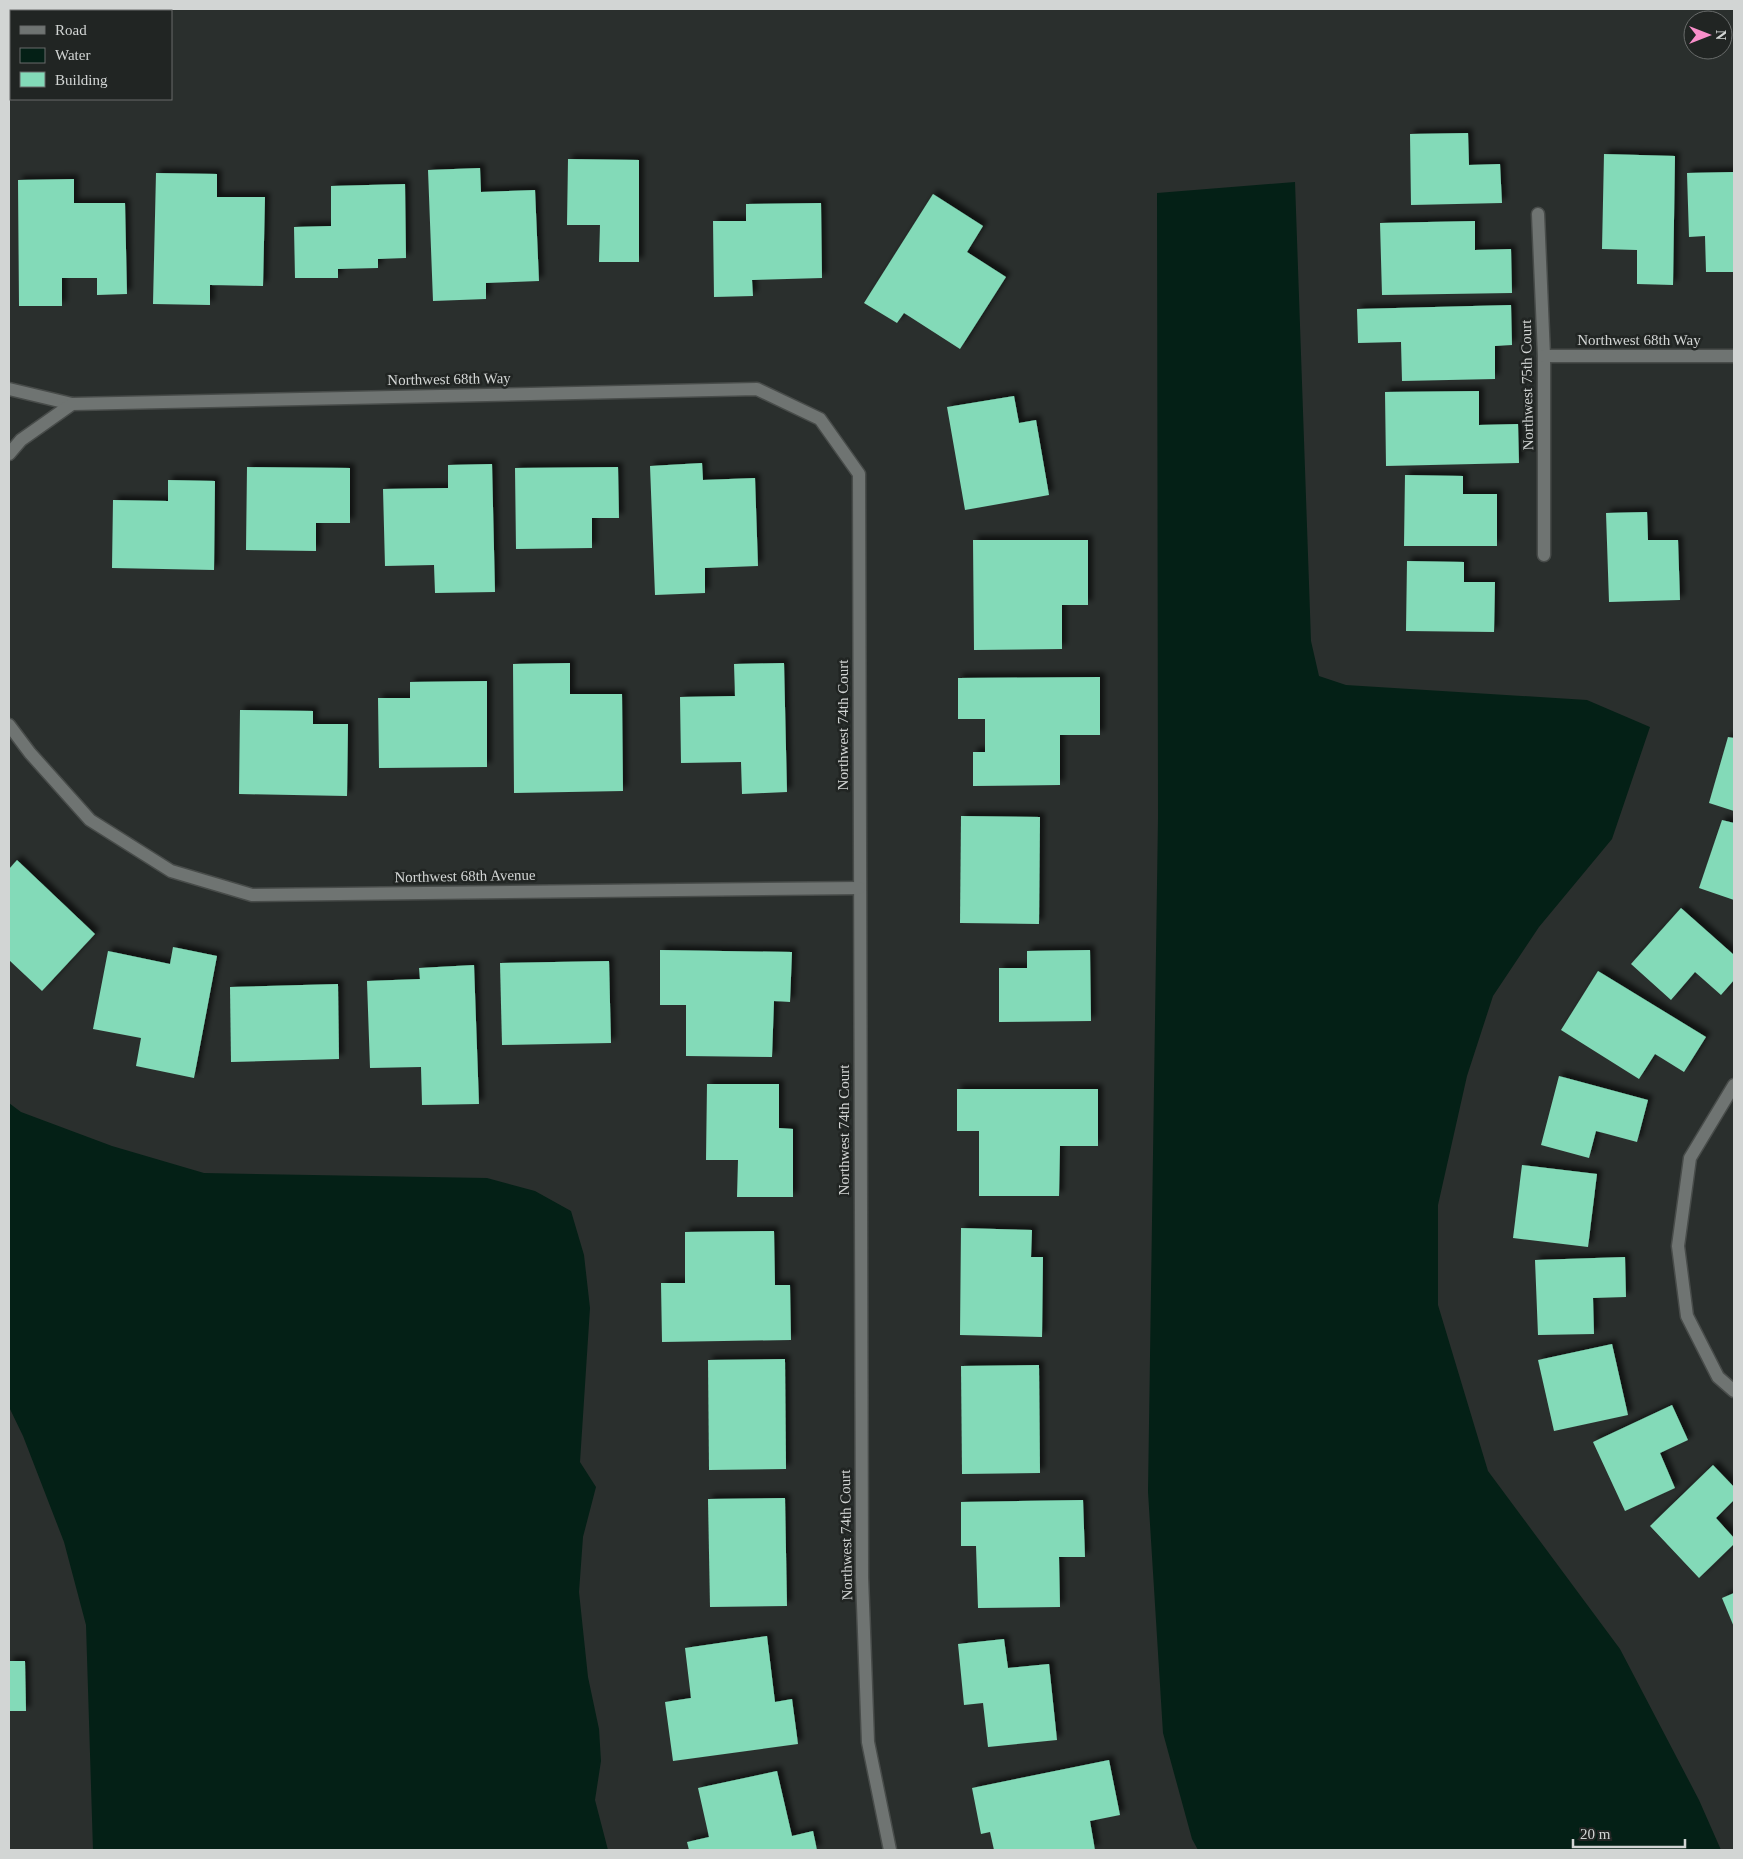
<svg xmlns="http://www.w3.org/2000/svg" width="1743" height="1859" viewBox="0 0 1743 1859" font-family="Georgia,serif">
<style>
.water{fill:#042016}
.building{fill:#83dab8;filter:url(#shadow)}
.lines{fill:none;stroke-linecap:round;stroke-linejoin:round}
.lane-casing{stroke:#484c4a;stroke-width:15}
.street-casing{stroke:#484c4a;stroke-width:15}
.lane{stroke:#6f7472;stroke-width:12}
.street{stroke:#6f7472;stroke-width:12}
.labels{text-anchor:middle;stroke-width:5;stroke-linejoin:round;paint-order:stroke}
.street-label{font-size:15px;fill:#d2d5d4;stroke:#212523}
</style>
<defs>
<filter id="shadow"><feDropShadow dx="4.5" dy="-4.5" stdDeviation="2.5" flood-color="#0009"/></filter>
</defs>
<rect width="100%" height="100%" fill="#2a2f2d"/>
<!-- water -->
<g class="water">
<polygon points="1295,182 1311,641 1319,676 1346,685 1587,700 1650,727 1612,839 1539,927 1493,996 1467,1076 1438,1205 1438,1305 1488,1471 1620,1649 1699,1800 1721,1850 1198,1850 1192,1839 1163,1733 1148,1492 1158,817 1157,193"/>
<polygon points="9,1103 21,1112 112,1146 204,1173 487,1178 535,1191 571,1211 584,1255 590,1308 580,1462 596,1487 583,1537 579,1592 588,1677 599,1729 601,1761 595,1800 608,1850 93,1850 86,1625 64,1542 23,1436 9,1407"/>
</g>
<!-- building -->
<g class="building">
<polygon points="1468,133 1469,165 1500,164 1502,203 1411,205 1410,134"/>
<polygon points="1604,154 1675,156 1673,285 1637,284 1637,250 1602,249"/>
<polygon points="568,159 639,160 639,262 599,262 600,225 567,225"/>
<polygon points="480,168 481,192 535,190 539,281 486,283 486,299 433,301 428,170"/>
<polygon points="1734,172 1734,272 1706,272 1705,236 1689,237 1687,173"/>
<polygon points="156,173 217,174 217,197 265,197 263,286 210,285 210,305 153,304"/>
<polygon points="74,179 74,203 125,203 127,294 97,295 97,278 62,278 62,306 19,306 18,180"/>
<polygon points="405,184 406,258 378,259 378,268 338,269 338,278 295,278 294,227 331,226 331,186"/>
<polygon points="933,194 983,226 967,252 1006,277 960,349 904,313 897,323 864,303"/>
<polygon points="821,203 822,278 752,280 753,296 714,297 713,221 746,221 746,204"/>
<polygon points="1475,221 1475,250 1511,249 1512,293 1382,295 1380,223"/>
<polygon points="1511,305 1512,345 1495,346 1495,379 1402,381 1401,342 1358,343 1357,309"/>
<polygon points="1479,391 1479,425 1518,424 1519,463 1386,466 1385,392"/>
<polygon points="1014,396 1019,423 1036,420 1049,495 965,510 947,407"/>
<polygon points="702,463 703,480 755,478 758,566 705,568 705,593 655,595 650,466"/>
<polygon points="492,464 495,592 435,593 434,565 385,566 383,489 448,488 448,465"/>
<polygon points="247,467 350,468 350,523 316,523 316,551 246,550"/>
<polygon points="618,467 619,518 592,518 592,548 516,549 515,468"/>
<polygon points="1405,475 1463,476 1463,494 1497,494 1497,546 1404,546"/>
<polygon points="168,480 215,481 214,570 112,568 113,500 168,501"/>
<polygon points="1647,512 1648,540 1678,540 1680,600 1609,602 1606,513"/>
<polygon points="973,540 1088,540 1088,605 1062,605 1062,649 974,650"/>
<polygon points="1407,561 1464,562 1464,582 1495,582 1494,632 1406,631"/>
<polygon points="570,663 570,694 622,694 623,791 514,793 513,664"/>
<polygon points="784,663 787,792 742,794 741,762 681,763 680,697 735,696 734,664"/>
<polygon points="1100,677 1100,735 1060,735 1060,785 973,786 973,752 985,752 985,719 958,719 958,678"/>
<polygon points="487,681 487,767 379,768 378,698 410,698 410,682"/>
<polygon points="240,710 313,711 313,724 348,724 347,796 239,794"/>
<polygon points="1728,737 1734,738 1734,811 1709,803"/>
<polygon points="961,816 1040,817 1039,924 960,923"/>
<polygon points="1722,820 1734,823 1734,900 1699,888"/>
<polygon points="17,860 95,934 42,991 9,960 9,869"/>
<polygon points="1681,908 1734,955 1734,980 1721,995 1695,972 1671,1000 1631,964"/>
<polygon points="173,947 217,956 194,1078 136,1066 141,1038 93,1029 108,951 170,964"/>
<polygon points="660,950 792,952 790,1002 774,1001 772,1057 686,1056 686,1005 660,1005"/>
<polygon points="1090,950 1091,1021 999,1022 999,968 1027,968 1027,951"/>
<polygon points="609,961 611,1043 502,1045 500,963"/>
<polygon points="474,965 479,1104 422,1105 421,1067 370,1068 367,981 420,979 419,968"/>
<polygon points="1598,971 1706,1037 1684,1072 1655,1054 1639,1079 1561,1030"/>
<polygon points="338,984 339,1059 231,1062 230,987"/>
<polygon points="1559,1076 1648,1100 1637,1142 1596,1131 1589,1158 1541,1145"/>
<polygon points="707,1084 779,1084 779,1128 793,1129 793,1197 737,1197 738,1160 706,1160"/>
<polygon points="957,1089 1098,1089 1098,1146 1060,1146 1059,1196 979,1196 979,1131 957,1131"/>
<polygon points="1522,1165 1597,1174 1588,1247 1513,1238"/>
<polygon points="961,1228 1032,1230 1031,1257 1043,1257 1042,1337 960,1335"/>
<polygon points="774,1231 775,1285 790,1285 791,1340 662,1342 661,1283 685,1283 685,1232"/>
<polygon points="1625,1257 1626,1297 1593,1298 1594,1334 1538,1335 1535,1260"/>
<polygon points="1612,1344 1628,1415 1554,1431 1538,1360"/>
<polygon points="785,1359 786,1469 709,1470 708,1360"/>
<polygon points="1039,1365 1040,1473 962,1474 961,1366"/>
<polygon points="1672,1405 1688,1440 1660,1453 1675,1488 1625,1511 1593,1442"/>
<polygon points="1713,1465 1734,1487 1734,1500 1716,1518 1734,1538 1734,1544 1699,1578 1650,1526"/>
<polygon points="785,1498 787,1606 710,1607 708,1499"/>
<polygon points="1083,1500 1085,1557 1059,1557 1060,1607 978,1608 976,1546 961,1546 961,1502"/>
<polygon points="1734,1593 1734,1627 1722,1598"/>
<polygon points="767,1636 775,1702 792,1699 798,1744 673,1761 665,1702 691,1698 685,1648"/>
<polygon points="1004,1639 1008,1668 1049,1664 1057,1740 988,1747 983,1703 964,1705 958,1644"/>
<polygon points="9,1661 25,1661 26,1711 9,1711"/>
<polygon points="1109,1760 1120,1815 1090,1821 1095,1850 994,1850 990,1832 981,1834 972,1788"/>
<polygon points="777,1771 792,1836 813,1831 817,1850 689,1850 687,1842 709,1837 698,1788"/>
</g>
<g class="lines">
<!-- lane casing -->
<g class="lane-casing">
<g id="lane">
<polyline points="9,389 72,404"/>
<polyline points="1734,1085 1690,1158 1678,1246 1687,1316 1718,1377 1734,1391"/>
</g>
</g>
<!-- street casing -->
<g class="street-casing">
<g id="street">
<polyline points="1538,214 1544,356 1544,555"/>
<polyline points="1544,356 1734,356"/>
<polyline points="9,454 21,440 72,404 757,389 820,419 859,474 862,1577 868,1742 890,1850"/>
<polyline points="9,725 30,753 90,820 171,871 252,895 859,888"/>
</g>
</g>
<!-- lane -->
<use href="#lane" class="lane"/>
<!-- street -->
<use href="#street" class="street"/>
</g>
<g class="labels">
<!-- street labels -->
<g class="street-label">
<text x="1639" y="345">Northwest 68th Way</text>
<text transform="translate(449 379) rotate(-1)" y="5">Northwest 68th Way</text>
<text transform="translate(1527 385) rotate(-91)" y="5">Northwest 75th Court</text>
<text transform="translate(843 725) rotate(-90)" y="5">Northwest 74th Court</text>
<text transform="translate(465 876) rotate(-1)" y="5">Northwest 68th Avenue</text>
<text transform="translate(844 1130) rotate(-90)" y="5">Northwest 74th Court</text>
<text transform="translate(846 1535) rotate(-91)" y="5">Northwest 74th Court</text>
</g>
</g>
<!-- border -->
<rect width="1743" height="1859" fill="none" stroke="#d2d5d4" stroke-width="20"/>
<!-- legend -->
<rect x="10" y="10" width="162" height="90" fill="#212523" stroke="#686b6a"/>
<rect x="20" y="26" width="25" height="8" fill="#6f7472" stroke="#686b6a"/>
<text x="55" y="35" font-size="15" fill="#d2d5d4">Road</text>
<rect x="20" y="48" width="25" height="15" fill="#042016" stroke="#686b6a"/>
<text x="55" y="60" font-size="15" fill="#d2d5d4">Water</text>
<rect x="20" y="72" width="25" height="15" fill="#83dab8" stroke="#686b6a"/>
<text x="55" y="85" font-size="15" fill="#d2d5d4">Building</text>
<!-- north arrow -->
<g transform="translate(1708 35) rotate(90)"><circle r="24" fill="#212523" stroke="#686b6a"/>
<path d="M0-4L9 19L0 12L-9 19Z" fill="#f98fca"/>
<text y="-8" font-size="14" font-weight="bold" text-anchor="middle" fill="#d2d5d4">N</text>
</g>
<!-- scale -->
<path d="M1573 1839v8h112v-8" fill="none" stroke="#d2d5d4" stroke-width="2.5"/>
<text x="1580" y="1839" font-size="15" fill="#d2d5d4" stroke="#212523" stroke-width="4" paint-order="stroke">20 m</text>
</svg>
